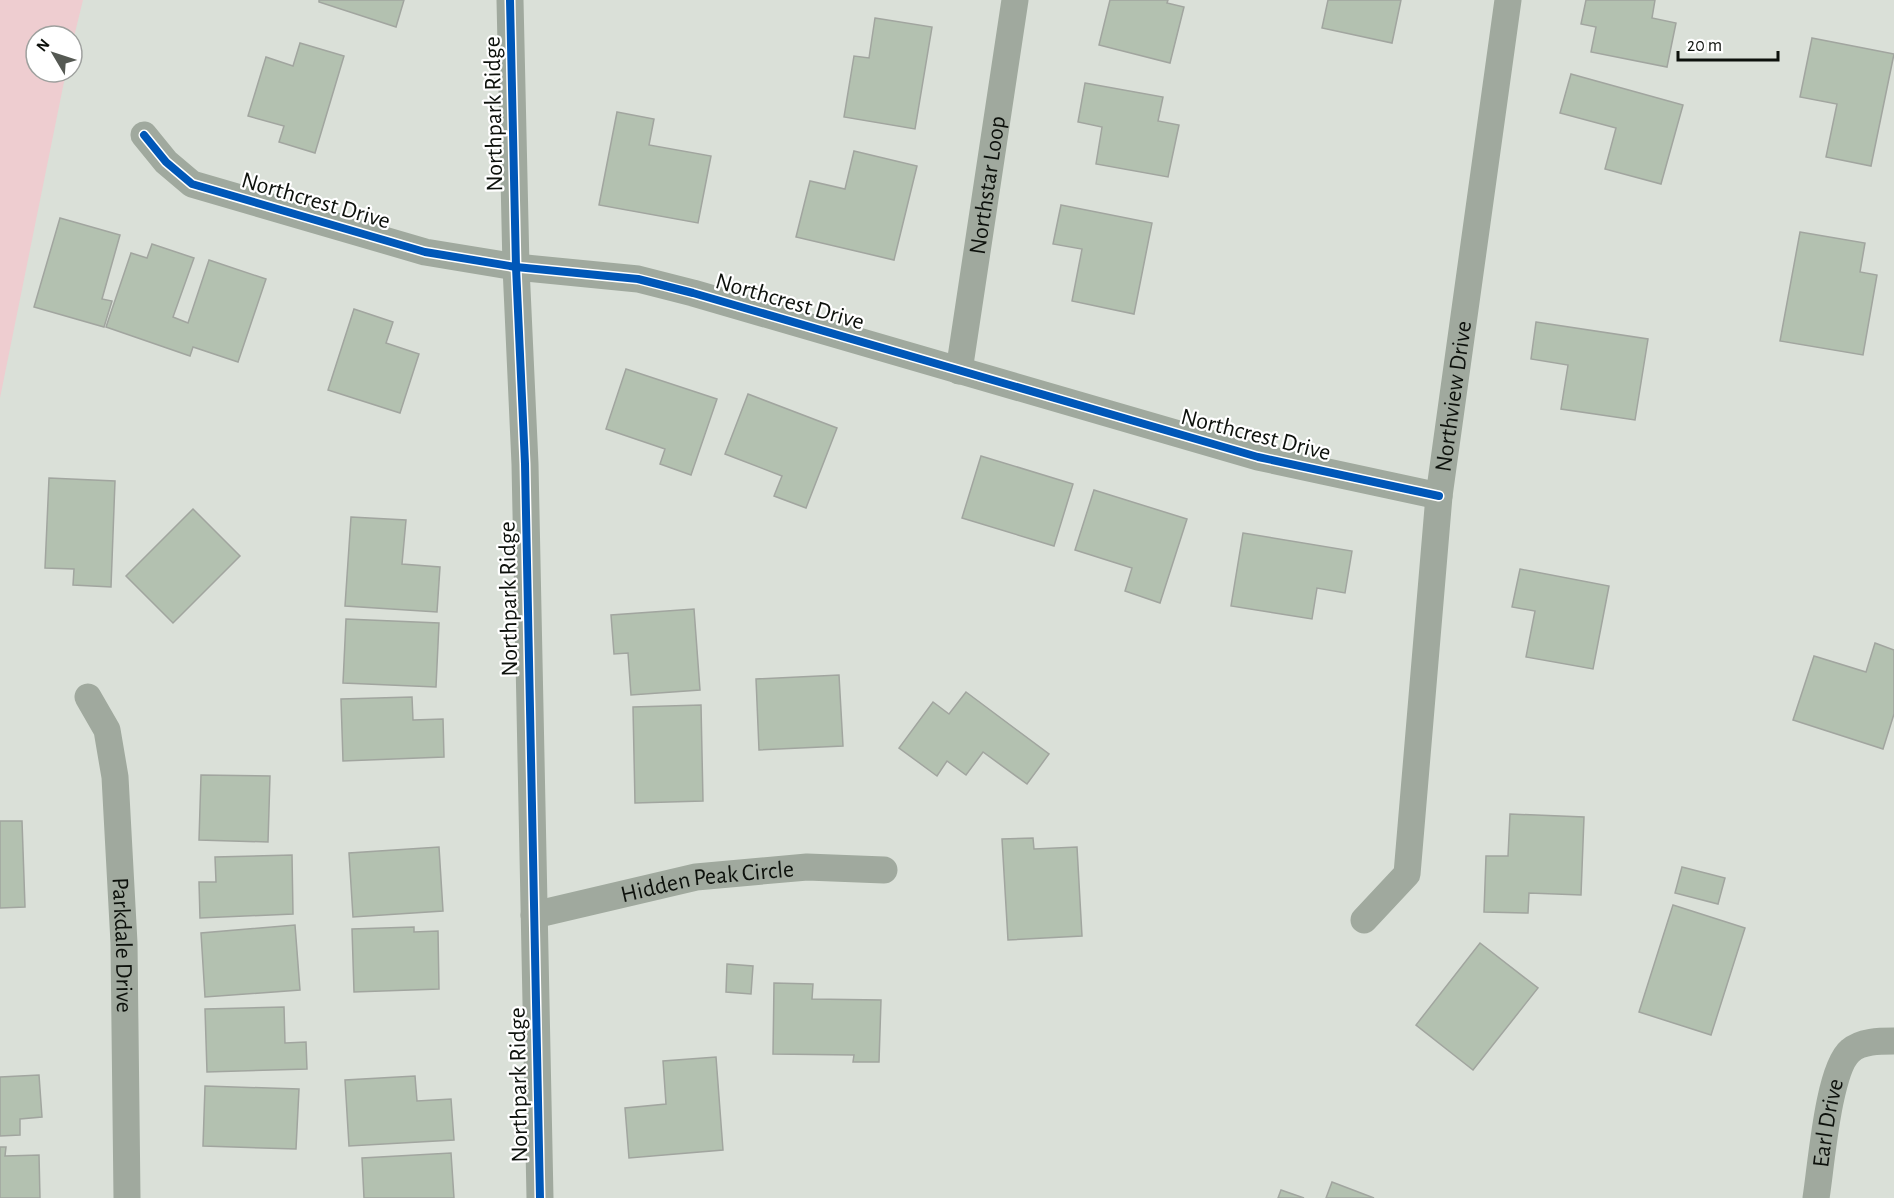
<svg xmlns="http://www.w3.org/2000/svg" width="1894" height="1198" viewBox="0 0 1894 1198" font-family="'Alegreya Sans',sans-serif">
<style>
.green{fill:#eecdd0}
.building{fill:#b3c1b0;stroke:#a1a59f;stroke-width:1.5}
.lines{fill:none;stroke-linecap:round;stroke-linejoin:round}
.minor{stroke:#a0a99e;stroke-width:27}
.cycleway-casing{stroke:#fff;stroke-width:11}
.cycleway{stroke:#0057b8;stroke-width:8}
.labels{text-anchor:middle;stroke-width:4.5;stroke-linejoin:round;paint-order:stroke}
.street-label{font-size:24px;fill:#0d110c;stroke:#fff}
</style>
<rect width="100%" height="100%" fill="#dae0d8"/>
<!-- green -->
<polygon class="green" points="0,0 83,0 72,45 72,36 36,36 36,72 66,72 0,398"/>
<!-- building -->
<g class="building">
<polygon points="319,0 404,0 396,27 319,2"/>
<polygon points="1110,0 1168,0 1167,3 1184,7 1170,63 1099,45"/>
<polygon points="1328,0 1401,0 1392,43 1322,28"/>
<polygon points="1586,0 1655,0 1652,18 1676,23 1667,67 1591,52 1596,27 1581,24"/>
<polygon points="875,18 932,27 915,129 844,117 854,56 869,58"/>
<polygon points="1812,38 1894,54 1871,166 1826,157 1837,104 1800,97"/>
<polygon points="300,43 344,56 315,153 279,142 284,126 248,116 266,57 293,66"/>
<polygon points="1571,74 1683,105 1661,184 1605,169 1616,128 1560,113"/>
<polygon points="1085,83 1163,97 1158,121 1179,125 1168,177 1096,164 1102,127 1078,122"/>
<polygon points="617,112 654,119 649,145 711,156 698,223 599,205"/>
<polygon points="854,151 917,166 894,260 796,237 810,181 845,189"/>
<polygon points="1061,205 1152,223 1134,314 1072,301 1082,249 1053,244"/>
<polygon points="60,218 120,235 102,299 112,301 104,327 34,307"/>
<polygon points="1800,232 1865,243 1860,272 1877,275 1863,355 1780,341"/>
<polygon points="152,244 194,258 173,317 188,323 209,260 266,279 238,362 193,347 190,356 106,327 131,253 147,258"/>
<polygon points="354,309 393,322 386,343 419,354 400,413 328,390"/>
<polygon points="1536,322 1648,339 1635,420 1561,409 1568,365 1531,359"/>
<polygon points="626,369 717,399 691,475 660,464 665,449 606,429"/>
<polygon points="748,394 837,428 806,508 774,496 782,476 725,454"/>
<polygon points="981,456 1073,484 1054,546 962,518"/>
<polygon points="49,478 115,481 111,587 73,585 74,569 45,568"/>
<polygon points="1094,490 1187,519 1160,603 1125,591 1132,568 1075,550"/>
<polygon points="193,509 240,556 173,623 126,576"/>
<polygon points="351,517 406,520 402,564 440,567 437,612 345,606"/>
<polygon points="1243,533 1352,551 1345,593 1317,588 1312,619 1231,606"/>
<polygon points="1520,569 1609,586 1593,669 1526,657 1535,611 1512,607"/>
<polygon points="694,609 700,690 631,695 628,653 614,654 611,615"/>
<polygon points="346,619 439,623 436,687 343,683"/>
<polygon points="1875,643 1894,650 1894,714 1883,749 1793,720 1814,656 1866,672"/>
<polygon points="839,675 843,746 759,750 756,679"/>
<polygon points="966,692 1049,754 1027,784 983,752 966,775 947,761 937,776 899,748 933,702 949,714"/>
<polygon points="412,697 413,720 443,719 444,757 343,761 341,699"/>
<polygon points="701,705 703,801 635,803 633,707"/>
<polygon points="201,775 270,776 268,842 199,840"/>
<polygon points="1510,814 1584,817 1581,895 1529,893 1528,913 1484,912 1486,856 1508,856"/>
<polygon points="0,821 22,821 25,907 0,908"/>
<polygon points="1033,838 1034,849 1077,847 1082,936 1008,940 1002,839"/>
<polygon points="439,847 443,911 353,917 349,853"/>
<polygon points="292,855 293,914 200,918 199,882 216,882 215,857"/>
<polygon points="1682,867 1725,878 1718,904 1675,893"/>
<polygon points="1673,905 1745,928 1711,1035 1639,1012"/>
<polygon points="295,925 300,990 205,997 201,933"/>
<polygon points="414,927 414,932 438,931 439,989 354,992 352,929"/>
<polygon points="1480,943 1538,988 1473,1070 1416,1025"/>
<polygon points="727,964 753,966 751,994 726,992"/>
<polygon points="774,983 813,984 812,999 881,1000 879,1062 853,1062 854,1055 773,1054"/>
<polygon points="284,1007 285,1043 306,1042 307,1069 207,1072 205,1009"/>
<polygon points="716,1057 723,1150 629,1158 625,1108 666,1104 663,1061"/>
<polygon points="39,1075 42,1117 20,1119 20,1135 0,1136 0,1077"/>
<polygon points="415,1076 417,1101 451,1099 454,1140 349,1146 345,1080"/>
<polygon points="205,1086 299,1089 296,1149 203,1146"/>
<polygon points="0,1147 6,1147 5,1156 39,1155 40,1198 0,1198"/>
<polygon points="451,1153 454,1198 364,1198 362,1158"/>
<polygon points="1332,1182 1374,1198 1326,1198"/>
<polygon points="1281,1190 1304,1198 1278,1198"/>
</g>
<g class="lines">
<!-- minor -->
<g class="minor">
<polyline points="510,0 516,267 525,464 540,1198"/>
<polyline points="144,135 166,162 192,184 425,252 516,267 638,279 693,293 1258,457 1439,496"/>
<path id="s1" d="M959,371L1015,0"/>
<path id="s2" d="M88,697L107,730L115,777L124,943L127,1198"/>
<path id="s3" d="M534,915L696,877L807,867L884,870"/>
<path id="s4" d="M1364,920L1407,874L1439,496L1508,0"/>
<path id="s5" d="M1816,1198C1821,1168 1828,1070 1850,1051C1861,1041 1880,1041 1894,1041"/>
</g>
<!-- cycleway casing -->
<g class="cycleway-casing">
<g id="cycleway">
<polyline points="510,0 516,267 525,464 540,1198"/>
<polyline points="144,135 166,162 192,184 425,252 516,267 638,279 693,293 1258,457 1439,496"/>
</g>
</g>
<!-- cycleway -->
<use href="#cycleway" class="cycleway"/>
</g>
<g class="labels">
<!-- street labels -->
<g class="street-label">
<text transform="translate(493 114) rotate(-91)" y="8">Northpark Ridge</text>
<text dy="8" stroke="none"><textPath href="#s1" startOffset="188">Northstar Loop</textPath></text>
<text transform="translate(316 200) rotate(16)" y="8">Northcrest Drive</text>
<text transform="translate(790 301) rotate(16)" y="8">Northcrest Drive</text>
<text dy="8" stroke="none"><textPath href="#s4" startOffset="543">Northview Drive</textPath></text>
<text transform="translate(1256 434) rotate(14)" y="8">Northcrest Drive</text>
<text transform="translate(508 599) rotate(-91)" y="8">Northpark Ridge</text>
<text dy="8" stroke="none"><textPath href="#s3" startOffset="177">Hidden Peak Circle</textPath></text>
<text dy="8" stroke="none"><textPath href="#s2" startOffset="254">Parkdale Drive</textPath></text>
<text transform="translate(518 1085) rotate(-91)" y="8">Northpark Ridge</text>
<text dy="8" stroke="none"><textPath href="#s5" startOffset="76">Earl Drive</textPath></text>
</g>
</g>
<!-- north arrow -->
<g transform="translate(54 54) rotate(309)"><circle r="28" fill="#ffffff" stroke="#9ea09e" stroke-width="1.5"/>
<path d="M0-4.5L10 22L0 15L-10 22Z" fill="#555953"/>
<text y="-9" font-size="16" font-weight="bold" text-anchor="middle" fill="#0d110c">N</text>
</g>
<!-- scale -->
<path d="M1678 51v9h100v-9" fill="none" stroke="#0d110c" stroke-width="3"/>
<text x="1687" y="51" font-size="18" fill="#0d110c" stroke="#ffffff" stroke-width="4.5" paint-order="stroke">20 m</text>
</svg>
